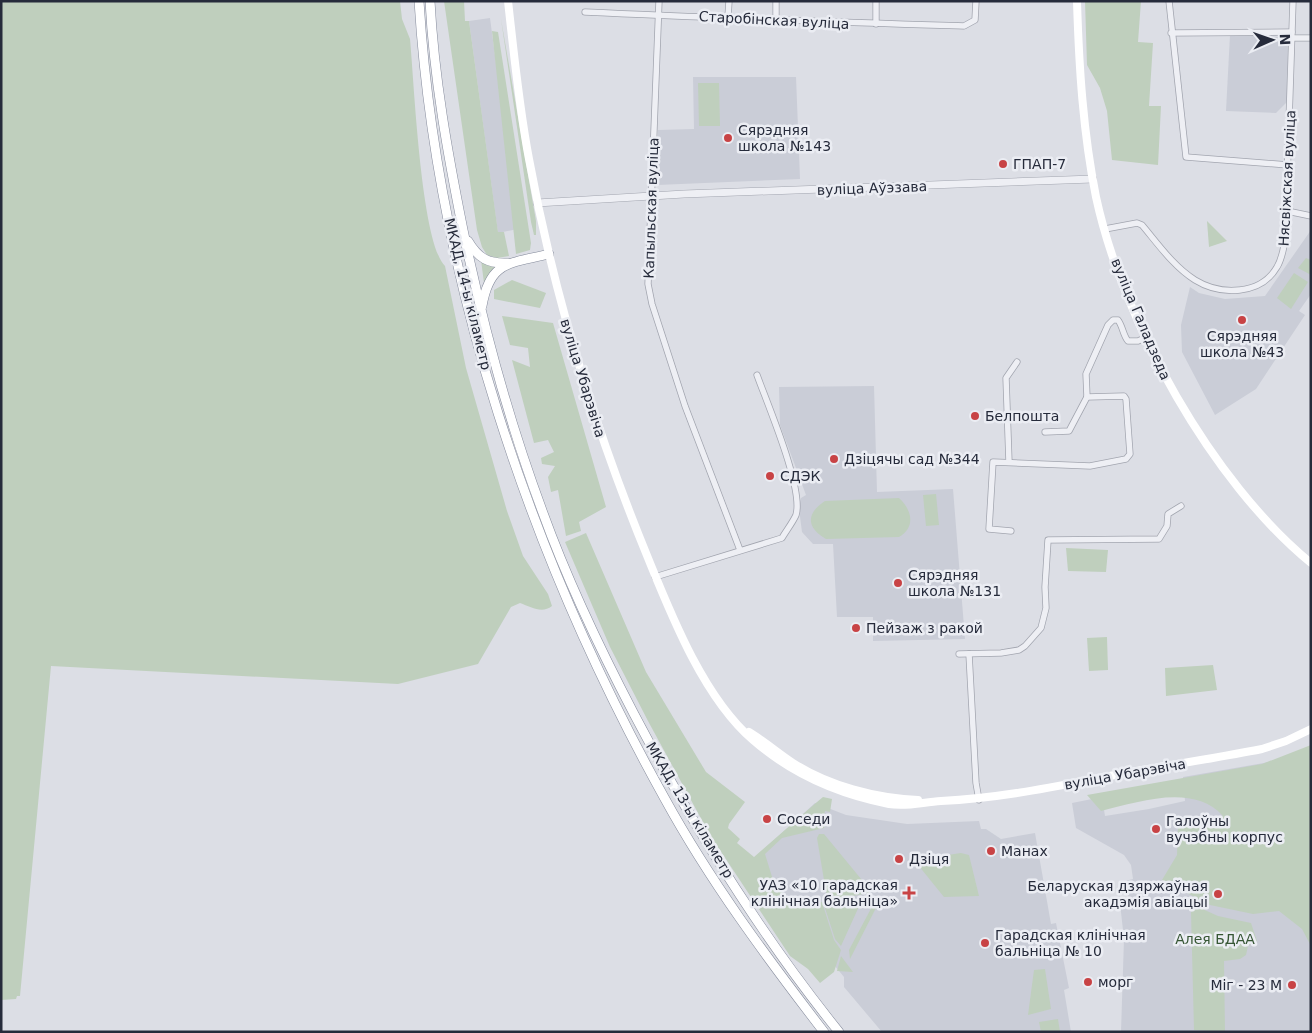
<svg xmlns="http://www.w3.org/2000/svg" width="1312" height="1033" viewBox="0 0 1312 1033" font-family="'DejaVu Sans',sans-serif">
<style>
.built{fill:#cacdd7}
.green{fill:#bfcfbd}
.lines{fill:none;stroke-linecap:round;stroke-linejoin:round}
.minor-casing{stroke:#a2a5af;stroke-width:7}
.tertiary-casing{stroke:#a2a5af;stroke-width:8}
.trunk-casing{stroke:#848a9b;stroke-width:10}
.minor{stroke:#eeeff4;stroke-width:5.5}
.tertiary{stroke:#eeeff4;stroke-width:7}
.secondary{stroke:#fff;stroke-width:8}
.trunk{stroke:#fff;stroke-width:9}
.poi-dot{fill:#c84345;stroke:#ebedf3;stroke-width:2}
.labels{text-anchor:middle;stroke-width:5;stroke-linejoin:round;paint-order:stroke}
.street-label{font-size:14px;fill:#262b3b;stroke:#ebedf3}
.poi-label{font-size:14px;fill:#262b3b;stroke:#ebedf3;text-anchor:start}
.park-label{font-size:14px;fill:#365634;stroke:#ebedf3}
</style>
<rect width="100%" height="100%" fill="#dcdee5"/>
<!-- built -->
<g class="built">
<polygon points="490,18 518,229 498,233 469,21"/>
<polygon points="1230,35 1288,37 1287,102 1276,113 1226,111"/>
<polygon points="693,77 796,77 800,179 657,185 658,130 694,129"/>
<polygon points="1311,230 1311,294 1299,311 1305,315 1256,389 1215,415 1182,352 1181,325 1190,287 1199,293 1225,299 1265,296"/>
<polygon points="874,386 877,492 953,489 965,639 873,641 873,617 837,617 833,544 813,544 802,532 799,509 801,498 806,495 780,425 779,387"/>
<polygon points="1281,760 1311,907 1311,1032 1121,1032 1124,939 1120,903 1129,902 1125,881 1133,879 1131,865 1124,855 1076,828 1072,803 1102,797 1105,816 1149,809 1185,801 1183,777"/>
<polygon points="815,803 846,815 907,824 979,821 981,829 986,829 1001,839 1035,833 1051,924 1056,923 1069,988 1064,990 1071,1032 882,1032 844,987 844,977 835,966 750,862"/>
</g>
<!-- green -->
<g class="green">
<path d="M1,1H400L402,19L410,39C414,81 421,243 445,266L466,368L507,511L523,556L548,594L552,606C542,614 531,607 520,603L511,607L478,664L398,684L51,666L20,996H17L16,999L1,1000Z"/>
<polygon points="444,1 464,1 465,21 469,21 498,232 504,232 509,256 497,258 487,255 482,247 477,230"/>
<polygon points="1085,1 1141,1 1138,42 1153,43 1149,106 1161,106 1158,165 1112,160 1107,111 1100,88 1087,65"/>
<polygon points="501,19 536,221 536,235 534,235 531,222"/>
<polygon points="492,31 498,32 531,243 530,250 516,254"/>
<polygon points="698,83 719,83 720,126 699,126"/>
<polygon points="1207,221 1227,241 1209,247"/>
<polygon points="1306,258 1311,260 1311,275 1298,268"/>
<polygon points="481,260 492,267 497,267 489,274 484,283"/>
<polygon points="1294,273 1308,282 1291,309 1277,298"/>
<polygon points="512,280 546,293 540,308 494,299 494,290"/>
<polygon points="502,316 553,323 606,507 579,522 581,531 566,536 558,490 551,492 548,477 555,466 542,464 541,458 554,452 548,440 534,443 512,360 530,367 528,348 510,345"/>
<polygon points="936,494 939,525 926,526 923,495"/>
<path d="M899,498C912,510 916,527 899,537L826,539C806,528 806,513 825,501Z"/>
<polygon points="586,533 646,672 706,772 745,802 729,824 728,828 740,839 737,843 754,857 817,802 823,797 832,799 830,812 825,811 824,816 828,817 824,828 782,838 765,854 773,880 792,905 822,902 834,940 841,950 834,972 820,983 808,969 790,956 710,835 648,721 610,647 565,542"/>
<polygon points="1066,548 1108,550 1106,572 1068,571"/>
<polygon points="1107,637 1108,670 1089,671 1087,638"/>
<polygon points="1213,665 1217,690 1166,696 1165,668"/>
<path d="M1311,745V946L1302,929L1279,911L1253,914L1210,905L1162,880L1177,855L1178,828L1223,816C1193,783 1139,802 1101,811L1087,795L1262,764Z"/>
<polygon points="819,834 824,834 866,885 869,893 831,900 827,898 817,838"/>
<polygon points="961,853 969,855 979,896 944,897 914,860"/>
<polygon points="875,901 877,906 850,959 849,950"/>
<polygon points="861,902 841,946 835,939 824,905 831,907"/>
<polygon points="1198,907 1218,916 1251,923 1257,941 1248,946 1246,955 1240,959 1224,961 1225,1032 1194,1030 1191,912"/>
<polygon points="841,956 853,972 837,971"/>
<polygon points="1045,969 1051,1009 1028,1015 1034,970"/>
<polygon points="1058,1019 1060,1032 1041,1032 1039,1022"/>
</g>
<g class="lines">
<!-- minor casing -->
<g class="minor-casing">
<g id="minor">
<polyline points="659,1 648,284 652,304 685,406 740,550"/>
<polyline points="876,1 876,24"/>
<polyline points="1169,1 1186,157 1288,165"/>
<path d="M585,12C711,18 838,22 964,26L975,20L976,1"/>
<polyline points="728,17 729,1"/>
<polyline points="776,18 776,1"/>
<polyline points="1171,33 1292,32"/>
<polyline points="1292,38 1311,38"/>
<polyline points="1287,211 1311,216"/>
<path d="M1105,229L1137,223L1142,225C1158,244 1174,267 1195,280C1221,296 1261,295 1277,267C1282,259 1283,250 1285,241L1293,1"/>
<path d="M1045,432L1069,431L1087,397L1086,374L1108,325L1113,320H1118C1123,327 1123,335 1128,341H1138L1147,337"/>
<polyline points="1009,462 1006,378 1017,362"/>
<polyline points="1011,531 989,529 993,462 1090,466 1126,459 1130,454 1126,399 1124,396 1087,397"/>
<path d="M655,577L782,538C786,531 793,522 796,515C804,489 767,403 757,375"/>
<polyline points="959,654 1001,653 1019,650 1025,646 1041,628 1046,608 1045,587 1048,540 1159,539 1167,526 1168,514 1181,506"/>
<polyline points="969,654 976,783 979,800"/>
</g>
</g>
<!-- tertiary casing -->
<g class="tertiary-casing">
<polyline id="tertiary" points="537,203 684,194 1093,179"/>
</g>
<!-- trunk casing -->
<g class="trunk-casing">
<g id="trunk">
<path d="M419,1C436,277 531,559 665,799C710,881 767,958 824,1032"/>
<path d="M430,1C434,78 448,155 463,230C483,326 509,422 543,513C568,582 600,649 634,714C693,826 760,934 839,1032"/>
<path d="M468,241C478,258 488,264 508,263"/>
<path d="M482,306C490,260 510,264 549,254"/>
</g>
</g>
<!-- minor -->
<use href="#minor" class="minor"/>
<!-- tertiary -->
<use href="#tertiary" class="tertiary"/>
<!-- secondary -->
<g class="secondary">
<path d="M508,1C514,54 519,107 529,159C554,296 595,429 648,558C672,617 704,698 753,740C792,774 838,794 889,804C907,807 923,802 941,801C1004,798 1064,785 1125,773C1170,765 1216,758 1262,749L1286,741L1311,729"/>
<path d="M1077,1C1079,67 1083,132 1096,197C1123,322 1212,482 1311,563"/>
<path d="M749,732C764,741 778,753 793,763C829,786 875,798 918,800"/>
</g>
<!-- trunk -->
<use href="#trunk" class="trunk"/>
</g>
<!-- markers -->
<g class="poi-dot">
<circle cx="728" cy="138" r="5"/>
<circle cx="1003" cy="164" r="5"/>
<circle cx="1242" cy="320" r="5"/>
<circle cx="975" cy="416" r="5"/>
<circle cx="834" cy="459" r="5"/>
<circle cx="770" cy="476" r="5"/>
<circle cx="898" cy="583" r="5"/>
<circle cx="856" cy="628" r="5"/>
<circle cx="767" cy="819" r="5"/>
<circle cx="1156" cy="829" r="5"/>
<circle cx="991" cy="851" r="5"/>
<circle cx="899" cy="859" r="5"/>
<path d="M906.5 885.5h5v5h5v5h-5v5h-5v-5h-5v-5h5z"/>
<circle cx="1218" cy="894" r="5"/>
<circle cx="985" cy="943" r="5"/>
<circle cx="1088" cy="982" r="5"/>
<circle cx="1292" cy="985" r="5"/>
</g>
<g class="labels">
<!-- street labels -->
<g class="street-label">
<text transform="translate(774 20) rotate(3)" y="5">Старобінская вуліца</text>
<text transform="translate(1287 178) rotate(-87)" y="5">Нясвіжская вуліца</text>
<text transform="translate(872 188) rotate(-2)" y="5">вуліца Аўэзава</text>
<text transform="translate(651 208) rotate(-88)" y="5">Капыльская вуліца</text>
<text transform="translate(468 294) rotate(76)" y="5">МКАД, 14-ы кіламетр</text>
<text transform="translate(1141 319) rotate(67)" y="5">вуліца Галадзеда</text>
<text transform="translate(583 378) rotate(73)" y="5">вуліца Убарэвіча</text>
<text transform="translate(1125 774) rotate(-10)" y="5">вуліца Убарэвіча</text>
<text transform="translate(690 810) rotate(59)" y="5">МКАД, 13-ы кіламетр</text>
</g>
<!-- poi labels -->
<g class="poi-label">
<text x="738" y="135">Сярэдняя<tspan x="738" dy="16">школа №143</tspan></text>
<text x="1013" y="169">ГПАП-7</text>
<text x="1242" y="341" text-anchor="middle">Сярэдняя<tspan x="1242" dy="16">школа №43</tspan></text>
<text x="985" y="421">Белпошта</text>
<text x="844" y="464">Дзіцячы сад №344</text>
<text x="780" y="481">СДЭК</text>
<text x="908" y="580">Сярэдняя<tspan x="908" dy="16">школа №131</tspan></text>
<text x="866" y="633">Пейзаж з ракой</text>
<text x="777" y="824">Соседи</text>
<text x="1166" y="826">Галоўны<tspan x="1166" dy="16">вучэбны корпус</tspan></text>
<text x="1001" y="856">Манах</text>
<text x="909" y="864">Дзіця</text>
<text x="898" y="890" text-anchor="end">УАЗ «10 гарадская<tspan x="898" dy="16">клінічная бальніца»</tspan></text>
<text x="1208" y="891" text-anchor="end">Беларуская дзяржаўная<tspan x="1208" dy="16">акадэмія авіацыі</tspan></text>
<text x="995" y="940">Гарадская клінічная<tspan x="995" dy="16">бальніца № 10</tspan></text>
<text x="1098" y="987">морг</text>
<text x="1282" y="990" text-anchor="end">Міг - 23 М</text>
</g>
<!-- park labels -->
<g class="park-label">
<text x="1215" y="944">Алея БДАА</text>
</g>
</g>
<!-- border -->
<rect width="1312" height="1033" fill="none" stroke="#262b3b" stroke-width="5"/>
<!-- north arrow -->
<g transform="translate(1272 40) rotate(88)" stroke="#ebedf3" stroke-width="4" paint-order="stroke">
<path d="M0-4L9 19L0 12L-9 19Z" fill="#262b3b"/>
<text y="-8" font-size="14" font-weight="bold" text-anchor="middle" fill="#262b3b">N</text>
</g>
</svg>
